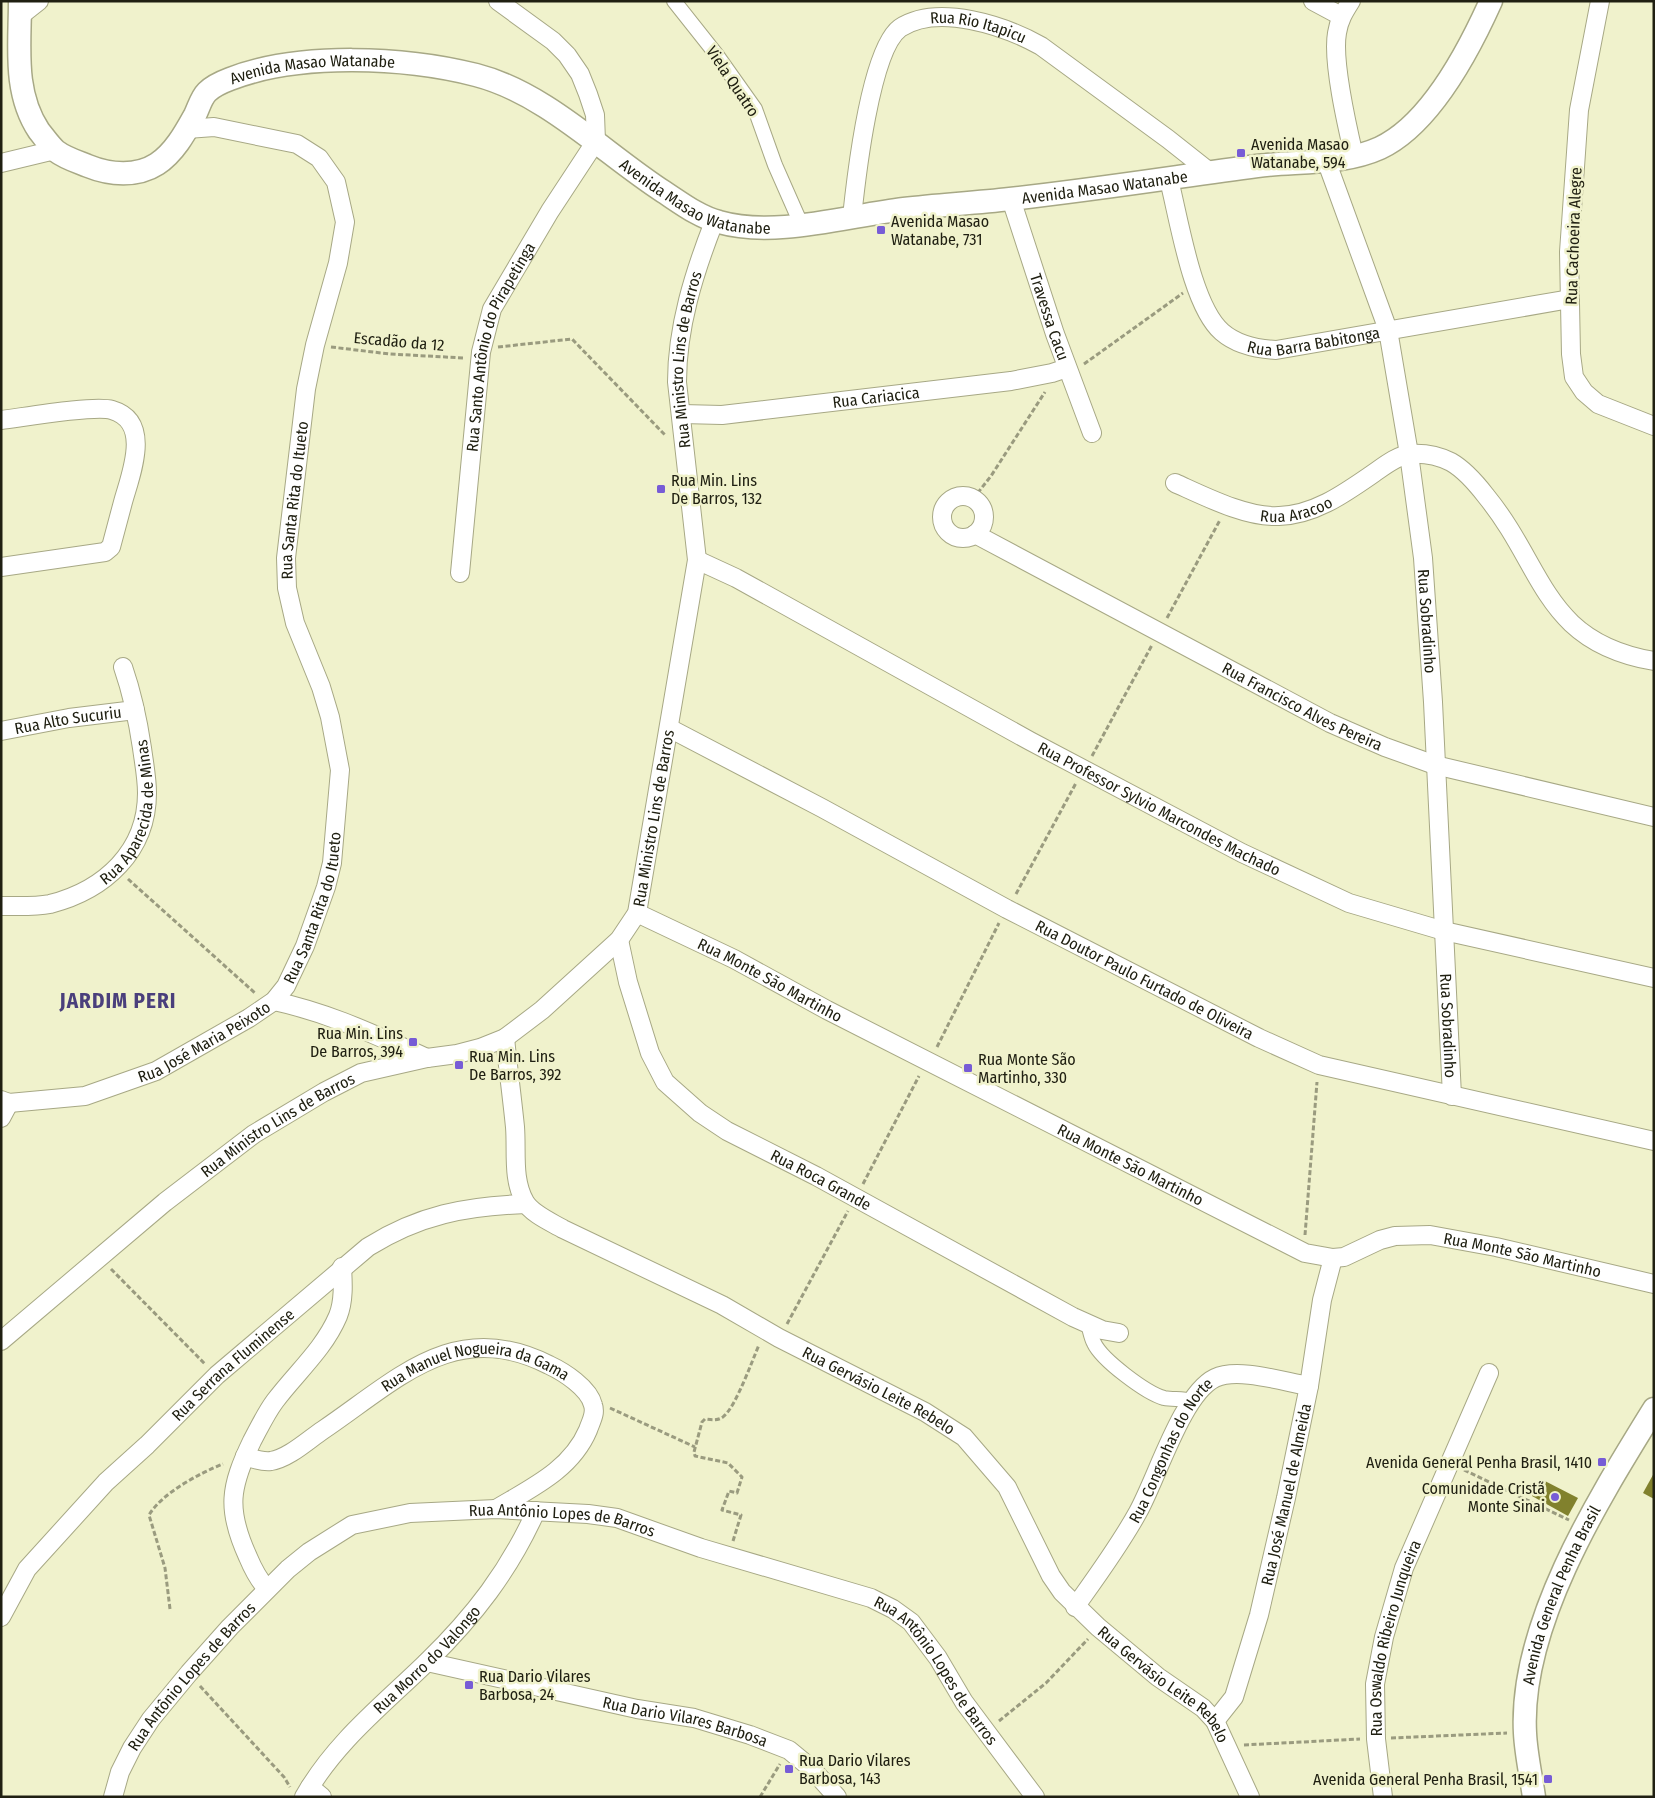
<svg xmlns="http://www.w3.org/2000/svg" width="1655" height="1798" viewBox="0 0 1655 1798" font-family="'Fira Sans Condensed',sans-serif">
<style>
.building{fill:#81812d}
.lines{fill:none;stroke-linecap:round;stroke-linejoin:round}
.pedestrian-casing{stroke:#a7a885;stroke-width:16}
.minor-casing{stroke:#a7a885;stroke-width:20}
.tertiary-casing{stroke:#a7a885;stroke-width:25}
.path{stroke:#9a9b7f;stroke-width:3;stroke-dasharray:5 2.5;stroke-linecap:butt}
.pedestrian{stroke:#fff;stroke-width:14}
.minor{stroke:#fff;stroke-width:18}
.tertiary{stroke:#fff;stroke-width:22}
.poi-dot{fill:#775cd6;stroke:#f0f2cc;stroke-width:2}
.labels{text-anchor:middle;stroke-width:5;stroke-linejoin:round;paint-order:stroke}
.street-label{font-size:16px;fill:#202012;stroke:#f0f2cc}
.poi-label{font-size:16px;fill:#202012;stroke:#f0f2cc;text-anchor:start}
.district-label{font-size:21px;font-weight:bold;letter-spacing:1px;fill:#4a3f7c;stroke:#f0f2cc}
</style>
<rect width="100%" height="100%" fill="#f0f2cc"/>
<!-- building -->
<g class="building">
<polygon points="1654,1473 1654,1499 1643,1493"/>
<polygon points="1541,1479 1578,1498 1568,1516 1532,1496"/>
</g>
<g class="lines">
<!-- pedestrian casing -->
<g class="pedestrian-casing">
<g id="pedestrian">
<polyline points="674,1 716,54 755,109 775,165 801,224"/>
<path d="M1088,1324C1090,1330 1091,1338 1094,1343C1102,1360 1146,1393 1164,1398C1173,1400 1182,1398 1191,1401"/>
</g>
</g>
<!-- minor casing -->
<g class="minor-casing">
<g id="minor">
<polyline points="1313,1 1341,16"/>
<path d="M1351,1C1344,12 1339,20 1337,33C1332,61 1347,126 1354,156"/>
<polyline points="1600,1 1579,110 1569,252 1571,354 1574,377 1584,392 1598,404 1654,426"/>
<polyline points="20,16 39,1"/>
<path id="s1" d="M1326,160L1388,330L1409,454L1423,558L1433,702L1452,1096"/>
<polyline points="1,163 55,150"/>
<path id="s2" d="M1169,180C1179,219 1192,306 1222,332C1237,345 1257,349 1276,350L1570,299"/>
<path id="s3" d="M1011,199L1055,334L1092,433"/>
<path id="s4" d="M852,217C856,179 870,50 900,28C938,3 1005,26 1041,46L1168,139L1211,173"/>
<path id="s5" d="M682,414L722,415L1011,381L1052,373L1067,368"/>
<path d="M1,420C25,417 94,405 112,410C153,422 130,476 123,502C119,517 115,532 111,547L105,552L1,567"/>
<path id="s6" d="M1175,483C1204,496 1247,518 1279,516C1315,515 1345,493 1374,473C1384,466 1398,455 1410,454C1424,453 1439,456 1451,462C1465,470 1476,483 1486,496C1545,568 1543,642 1654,661"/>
<circle cx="963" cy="517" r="21"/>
<path id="s7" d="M975,534L1330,723L1385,747L1435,765L1654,817"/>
<path id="s8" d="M697,560L736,578L1030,741L1242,853L1349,903L1444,931L1654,978"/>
<path id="s9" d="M460,573L481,352L492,309L550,211L596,141L595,115L588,94L580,74L567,55L553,41L498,1"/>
<path id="s10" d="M669,728L822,808L1007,909L1259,1038L1319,1065L1654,1141"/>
<path id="s11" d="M1,731L69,718L135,710"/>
<path id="s12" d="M1,906C17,906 35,907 50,904C105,890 147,851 147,793C147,778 144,763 142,748C138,721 132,693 123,667"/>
<path id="s13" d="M637,913L734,959L827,1010L1305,1253L1333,1258L1344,1257L1380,1240L1395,1236L1430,1235L1496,1247L1654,1284"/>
<path id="s14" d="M619,940L628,982L650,1053L665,1082L700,1113L727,1131L816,1176L1073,1317L1102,1330L1119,1333"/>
<path d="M274,1001C330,1013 375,1035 427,1058"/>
<path id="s15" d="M505,1038C508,1068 512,1097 515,1127C517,1152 512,1179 525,1202C532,1214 551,1222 563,1229L722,1305L779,1338L925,1412L964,1437L1007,1487L1051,1576L1062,1592L1098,1627L1158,1677L1203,1708L1215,1721L1250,1797"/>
<path id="s16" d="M1,1100L9,1103L85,1096L156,1071L249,1018L274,1001L286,986L305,946L326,887L332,863L340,770L330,717L321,687L295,623L287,588L286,558L306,389L315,345L338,263L345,222L336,182L319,158L297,144L214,127L187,129"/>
<polyline points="1,1118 9,1103"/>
<path id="s17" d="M1,1341L165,1202L254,1134L324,1092L361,1073L427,1058L457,1054L480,1048L505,1038L542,1010L619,940L637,913L697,560L677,382C677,327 694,273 714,222"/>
<path id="s18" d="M245,1456C253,1459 262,1462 271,1461C289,1458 308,1440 323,1430C397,1380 455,1317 549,1365C564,1372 589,1388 593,1405C596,1414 591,1421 588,1430C571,1470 531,1488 496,1509"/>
<path d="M267,1589C258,1579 253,1569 248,1557C226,1509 230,1487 252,1441C259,1428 266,1413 275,1401C296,1373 324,1349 338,1316C344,1301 343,1283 342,1267"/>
<path id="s19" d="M1075,1607C1097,1576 1120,1545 1138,1512C1157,1478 1182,1394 1215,1378C1238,1367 1284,1382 1309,1386"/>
<path id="s20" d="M1,1617L27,1569L106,1482L147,1445L217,1375L368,1247C419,1215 466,1206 526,1204"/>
<path id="s21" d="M427,1662L637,1709L694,1718L750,1735L789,1750L812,1769L837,1797"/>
<path id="s22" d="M1215,1721L1234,1697L1259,1615L1286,1498L1309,1386L1322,1300L1333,1258"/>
<polyline points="310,1787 322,1797"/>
<path id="s23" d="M113,1797L120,1772L132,1748L151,1719L189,1673L230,1627L288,1569L309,1552L352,1525L410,1513L496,1509L588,1514L617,1518L701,1548L871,1598L893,1609L911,1622L938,1658L964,1702L1035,1797"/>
<path id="s24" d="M304,1797C335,1742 383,1705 427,1662C474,1616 509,1571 536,1511"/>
<path id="s25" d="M1383,1797L1376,1739L1375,1684L1384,1637L1404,1568L1489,1373"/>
</g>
</g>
<!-- tertiary casing -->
<g class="tertiary-casing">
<g id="tertiary">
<path id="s26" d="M20,1C20,46 13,92 39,131C44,137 50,146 56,151C65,158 78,162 88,166C110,175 137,177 157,164C174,153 185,133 195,115C199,107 201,98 207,92C213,86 222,82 230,79C300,52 405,57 476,75C546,93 605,154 664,192C681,203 699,217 719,222C775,238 846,216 904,209C939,205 975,203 1010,199C1093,190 1175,177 1257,166C1297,161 1343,165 1380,148C1431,124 1469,50 1491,1"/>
<path id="s27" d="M1534,1797C1531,1776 1526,1754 1525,1733C1519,1625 1599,1498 1654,1409"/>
</g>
</g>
<!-- path -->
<g class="path">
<polyline points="331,347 390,354 464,358"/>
<polyline points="498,347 572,339 665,435"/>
<polyline points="1084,364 1183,293"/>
<polyline points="973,499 991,476 1045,392"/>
<polyline points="1167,618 1220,520"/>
<polyline points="1092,756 1152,645"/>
<polyline points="128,879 255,993"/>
<polyline points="1016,894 1076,783"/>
<polyline points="937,1047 999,923"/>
<polyline points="863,1184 919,1076"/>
<polyline points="1305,1235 1317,1082"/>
<polyline points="111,1269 205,1364"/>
<polyline points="787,1324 848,1211"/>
<polyline points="610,1408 695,1447"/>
<polyline points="1464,1470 1569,1520"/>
<path d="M733,1541L741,1515L722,1510L729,1491L737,1493L742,1477L728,1463L695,1456L694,1452L702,1422L705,1419C712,1420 719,1421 724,1416C736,1406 752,1361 759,1345"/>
<path d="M170,1609L165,1568L149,1515C162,1493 200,1473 223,1464"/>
<polyline points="200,1686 284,1777 290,1787"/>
<polyline points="999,1721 1046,1683 1088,1639"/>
<polyline points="1391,1738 1507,1733"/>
<polyline points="1244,1745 1360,1739"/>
<polyline points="760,1797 780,1764"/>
</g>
<!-- pedestrian -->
<use href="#pedestrian" class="pedestrian"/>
<!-- minor -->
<use href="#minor" class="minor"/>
<!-- tertiary -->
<use href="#tertiary" class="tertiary"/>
</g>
<!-- markers -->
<g class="poi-dot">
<rect x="1236" y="148" width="10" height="10" rx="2.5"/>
<rect x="876" y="225" width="10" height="10" rx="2.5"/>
<rect x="656" y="484" width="10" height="10" rx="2.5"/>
<rect x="408" y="1037" width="10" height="10" rx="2.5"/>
<rect x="454" y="1060" width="10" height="10" rx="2.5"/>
<rect x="963" y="1063" width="10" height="10" rx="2.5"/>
<rect x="1597" y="1457" width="10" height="10" rx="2.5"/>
<circle cx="1555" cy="1497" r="5"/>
<rect x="464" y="1680" width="10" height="10" rx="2.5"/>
<rect x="784" y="1764" width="10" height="10" rx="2.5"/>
<rect x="1543" y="1774" width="10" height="10" rx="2.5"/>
</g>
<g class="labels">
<!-- street labels -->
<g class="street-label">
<text dy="6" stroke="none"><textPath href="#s4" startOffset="279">Rua Rio Itapicu</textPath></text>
<text dy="6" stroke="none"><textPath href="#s26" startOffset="466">Avenida Masao Watanabe</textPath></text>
<text transform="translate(733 81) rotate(56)" y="6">Viela Quatro</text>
<text dy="6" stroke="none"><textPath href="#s26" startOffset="1306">Avenida Masao Watanabe</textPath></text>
<text dy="6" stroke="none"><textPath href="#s26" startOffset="886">Avenida Masao Watanabe</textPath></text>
<text transform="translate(1573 236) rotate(-88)" y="6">Rua Cachoeira Alegre</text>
<text dy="6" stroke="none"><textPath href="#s3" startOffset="124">Travessa Cacu</textPath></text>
<text dy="6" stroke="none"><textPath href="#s2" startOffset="259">Rua Barra Babitonga</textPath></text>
<text transform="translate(399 341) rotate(5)" y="6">Escadão da 12</text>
<text dy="6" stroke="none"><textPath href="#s9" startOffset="232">Rua Santo Antônio do Pirapetinga</textPath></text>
<text dy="6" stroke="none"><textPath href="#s17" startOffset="1342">Rua Ministro Lins de Barros</textPath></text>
<text dy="6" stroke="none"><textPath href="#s5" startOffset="195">Rua Cariacica</textPath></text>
<text dy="6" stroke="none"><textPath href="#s16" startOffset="820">Rua Santa Rita do Itueto</textPath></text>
<text dy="6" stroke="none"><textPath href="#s6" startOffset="128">Rua Aracoo</textPath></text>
<text dy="6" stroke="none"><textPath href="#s1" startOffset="475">Rua Sobradinho</textPath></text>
<text dy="6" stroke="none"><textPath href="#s7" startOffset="370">Rua Francisco Alves Pereira</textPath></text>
<text dy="6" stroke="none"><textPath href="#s11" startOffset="68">Rua Alto Sucuriu</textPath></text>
<text dy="6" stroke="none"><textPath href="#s8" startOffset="525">Rua Professor Sylvio Marcondes Machado</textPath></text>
<text dy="6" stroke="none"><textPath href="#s12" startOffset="184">Rua Aparecida de Minas</textPath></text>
<text dy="6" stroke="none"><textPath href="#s17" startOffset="878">Rua Ministro Lins de Barros</textPath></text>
<text dy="6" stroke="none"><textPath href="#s16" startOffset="400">Rua Santa Rita do Itueto</textPath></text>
<text dy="6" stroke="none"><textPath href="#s13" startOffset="149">Rua Monte São Martinho</textPath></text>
<text dy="6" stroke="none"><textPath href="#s10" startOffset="538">Rua Doutor Paulo Furtado de Oliveira</textPath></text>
<text dy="6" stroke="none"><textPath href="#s1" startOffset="880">Rua Sobradinho</textPath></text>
<text dy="6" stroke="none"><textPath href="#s16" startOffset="216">Rua José Maria Peixoto</textPath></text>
<text dy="6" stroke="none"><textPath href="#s17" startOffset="352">Rua Ministro Lins de Barros</textPath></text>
<text dy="6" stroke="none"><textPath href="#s13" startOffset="554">Rua Monte São Martinho</textPath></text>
<text dy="6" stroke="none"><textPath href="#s14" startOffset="335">Rua Roca Grande</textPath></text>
<text dy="6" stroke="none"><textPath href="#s13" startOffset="974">Rua Monte São Martinho</textPath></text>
<text dy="6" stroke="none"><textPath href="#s20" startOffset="345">Rua Serrana Fluminense</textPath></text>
<text dy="6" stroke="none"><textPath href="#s18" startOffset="261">Rua Manuel Nogueira da Gama</textPath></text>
<text dy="6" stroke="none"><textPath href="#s15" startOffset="568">Rua Gervásio Leite Rebelo</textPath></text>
<text dy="6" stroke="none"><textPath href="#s19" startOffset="184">Rua Congonhas do Norte</textPath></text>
<text dy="6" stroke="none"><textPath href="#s22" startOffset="240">Rua José Manuel de Almeida</textPath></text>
<text dy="6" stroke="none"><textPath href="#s23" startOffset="581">Rua Antônio Lopes de Barros</textPath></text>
<text dy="6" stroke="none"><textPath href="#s27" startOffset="209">Avenida General Penha Brasil</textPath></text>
<text dy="6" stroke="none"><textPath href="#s25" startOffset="162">Rua Oswaldo Ribeiro Junqueira</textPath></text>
<text dy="6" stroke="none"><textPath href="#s24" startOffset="185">Rua Morro do Valongo</textPath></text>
<text dy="6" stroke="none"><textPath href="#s23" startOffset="1001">Rua Antônio Lopes de Barros</textPath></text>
<text dy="6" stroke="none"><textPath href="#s23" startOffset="146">Rua Antônio Lopes de Barros</textPath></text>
<text dy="6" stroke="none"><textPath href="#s15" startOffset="988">Rua Gervásio Leite Rebelo</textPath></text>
<text dy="6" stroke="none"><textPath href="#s21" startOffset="265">Rua Dario Vilares Barbosa</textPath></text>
</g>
<!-- poi labels -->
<g class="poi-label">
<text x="1251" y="150">Avenida Masao<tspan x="1251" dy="18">Watanabe, 594</tspan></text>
<text x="891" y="227">Avenida Masao<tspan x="891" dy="18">Watanabe, 731</tspan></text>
<text x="671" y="486">Rua Min. Lins<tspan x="671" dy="18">De Barros, 132</tspan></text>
<text x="403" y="1039" text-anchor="end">Rua Min. Lins<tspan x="403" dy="18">De Barros, 394</tspan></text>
<text x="469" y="1062">Rua Min. Lins<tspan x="469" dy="18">De Barros, 392</tspan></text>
<text x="978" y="1065">Rua Monte São<tspan x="978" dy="18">Martinho, 330</tspan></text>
<text x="1592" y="1468" text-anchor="end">Avenida General Penha Brasil, 1410</text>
<text x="1545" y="1494" text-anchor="end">Comunidade Cristã<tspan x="1545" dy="18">Monte Sinai</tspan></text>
<text x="479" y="1682">Rua Dario Vilares<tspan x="479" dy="18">Barbosa, 24</tspan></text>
<text x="799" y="1766">Rua Dario Vilares<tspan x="799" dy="18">Barbosa, 143</tspan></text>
<text x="1538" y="1785" text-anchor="end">Avenida General Penha Brasil, 1541</text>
</g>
<!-- district labels -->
<g class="district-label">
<text x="118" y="1008">JARDIM PERI</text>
</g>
</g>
<!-- border -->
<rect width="1655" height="1798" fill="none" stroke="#202012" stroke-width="5"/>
</svg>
